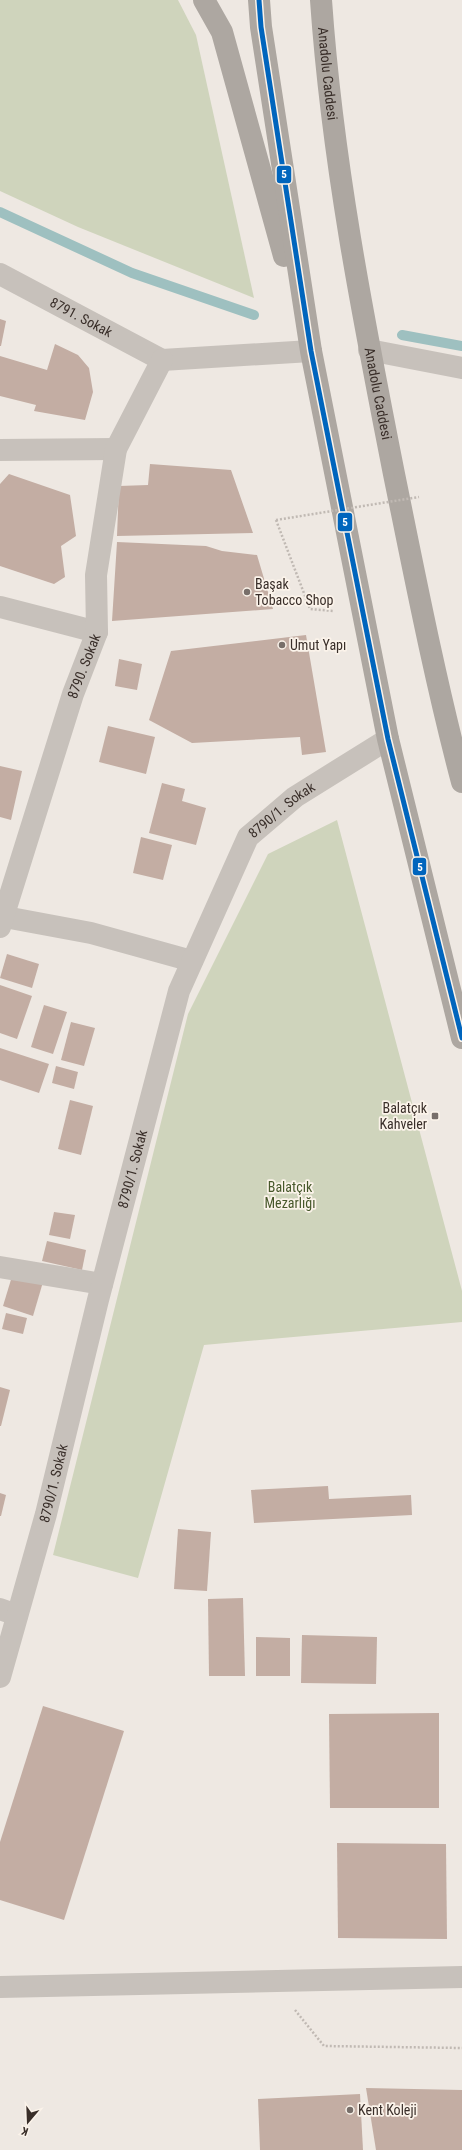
<svg xmlns="http://www.w3.org/2000/svg" width="462" height="2150" viewBox="0 0 462 2150" font-family="'Roboto Condensed',sans-serif">
<style>
.green{fill:#cfd4bc}
.lines{fill:none;stroke-linecap:round;stroke-linejoin:round}
.stream{stroke:#9ec0c0;stroke-width:10}
.building{fill:#c3ada3}
.path{stroke:#c0b9b3;stroke-width:2.5;stroke-dasharray:2 2;stroke-linecap:butt}
.minor{stroke:#c7c1bb;stroke-width:22}
.highway{stroke:#ada7a1;stroke-width:22}
.path-bridge{stroke:#c0b9b3;stroke-width:2.5;stroke-dasharray:2 2;stroke-linecap:butt}
.bus-1-casing{stroke:#fbf3ea;stroke-width:8}
.bus-1{stroke:#0065bd;stroke-width:5}
.poi-dot{fill:#786f6a;stroke:#fbf3ea;stroke-width:1.5}
.labels{text-anchor:middle;stroke-width:3.5;stroke-linejoin:round;paint-order:stroke}
.street-label{font-size:14px;fill:#392e29;stroke:#fbf3ea}
.poi-label{font-size:14px;fill:#392e29;stroke:#fbf3ea;text-anchor:start}
.park-label{font-size:14px;fill:#47582b;stroke:#fbf3ea}
.line-badge{stroke:#fbf3ea;stroke-width:1.5}
.badge-label{font-size:11px;text-anchor:middle;font-weight:bold;fill:#fff}
</style>
<rect width="100%" height="100%" fill="#eee8e2"/>
<!-- green -->
<g class="green">
<polygon points="0,0 178,0 196,35 254,298 78,227 0,191"/>
<polygon points="337,820 462,1291 462,1322 204,1345 138,1578 53,1555 188,1014 268,854"/>
</g>
<g class="lines">
<!-- stream -->
<g class="stream">
<polyline points="0,212 132,273 254,315"/>
<polyline points="402,335 462,346"/>
</g>
</g>
<!-- building -->
<g class="building">
<polygon points="0,319 6,321 1,346 0,346"/>
<polygon points="55,344 78,355 89,368 93,392 85,420 34,411 36,405 0,396 0,356 47,370"/>
<polygon points="150,464 231,470 253,533 117,536 119,486 148,485"/>
<polygon points="9,474 70,495 76,536 61,546 65,577 54,584 0,566 0,484"/>
<polygon points="117,542 206,546 222,551 257,555 273,609 112,621"/>
<polygon points="306,635 326,752 302,755 300,737 192,743 149,720 171,651"/>
<polygon points="119,659 142,664 137,690 115,686"/>
<polygon points="108,726 155,737 146,774 99,762"/>
<polygon points="0,766 22,771 11,820 0,817"/>
<polygon points="162,783 185,789 182,801 206,808 196,845 149,833"/>
<polygon points="141,837 172,845 163,880 133,873"/>
<polygon points="7,954 39,964 32,988 0,978"/>
<polygon points="0,985 32,996 17,1039 0,1033"/>
<polygon points="44,1005 67,1012 53,1054 31,1047"/>
<polygon points="71,1022 95,1028 84,1066 61,1060"/>
<polygon points="0,1048 49,1064 39,1093 0,1080"/>
<polygon points="56,1066 78,1072 74,1089 52,1083"/>
<polygon points="70,1100 93,1106 81,1155 58,1149"/>
<polygon points="54,1212 75,1215 70,1239 49,1235"/>
<polygon points="47,1241 86,1250 82,1270 42,1261"/>
<polygon points="13,1273 43,1282 33,1316 3,1306"/>
<polygon points="6,1313 27,1318 23,1334 2,1329"/>
<polygon points="0,1387 10,1390 1,1426 0,1426"/>
<polygon points="328,1486 329,1499 411,1495 412,1515 254,1523 251,1490"/>
<polygon points="0,1493 6,1495 1,1516 0,1516"/>
<polygon points="178,1529 211,1532 207,1591 174,1589"/>
<polygon points="243,1598 245,1676 209,1676 208,1599"/>
<polygon points="302,1635 377,1637 376,1684 301,1683"/>
<polygon points="256,1637 290,1638 290,1676 256,1676"/>
<polygon points="43,1706 124,1731 64,1920 0,1900 0,1842"/>
<polygon points="439,1713 439,1808 330,1808 329,1714"/>
<polygon points="337,1843 446,1844 447,1939 338,1938"/>
<polygon points="366,2088 462,2090 462,2150 376,2150"/>
<polygon points="360,2094 363,2150 260,2150 258,2099"/>
</g>
<g class="lines">
<!-- path -->
<g class="path">
<polyline points="276,520 310,609 334,611"/>
<polyline points="295,2010 324,2046 462,2048"/>
</g>
<!-- minor -->
<g class="minor">
<path id="s1" d="M0,274L162,360"/>
<polyline points="369,350 462,368"/>
<polyline points="162,360 311,351"/>
<polyline points="0,450 116,449"/>
<polyline points="0,607 97,632"/>
<polyline points="0,916 91,933 192,961"/>
<path id="s2" d="M0,927L73,694L97,632L96,575L116,449L162,360"/>
<polyline points="0,1267 102,1284"/>
<polyline points="0,1609 17,1615"/>
<path id="s3" d="M0,1677L46,1514L98,1300L179,991L248,837L295,797L388,739"/>
<polyline points="0,1987 462,1977"/>
</g>
<!-- highway -->
<g class="highway">
<polyline points="204,0 222,32 284,256"/>
<polyline points="259,0 261,27 311,351 388,739 462,1038"/>
<path id="s4" d="M321,0C332,160 363,317 394,474C415,577 435,680 462,782"/>
</g>
<!-- path-bridge -->
<polyline class="path-bridge" points="276,520 419,497"/>
<!-- bus-1 casing -->
<g class="bus-1-casing">
<polyline id="bus-1" points="259,0 261,27 311,351 388,739 462,1038"/>
</g>
<!-- bus-1 -->
<use href="#bus-1" class="bus-1"/>
</g>
<!-- markers -->
<g class="poi-dot">
<circle cx="247" cy="592" r="4"/>
<circle cx="282" cy="645" r="4"/>
<rect x="431" y="1112" width="8" height="8" rx="2"/>
<circle cx="350" cy="2110" r="4"/>
</g>
<g class="labels">
<!-- street labels -->
<g class="street-label">
<text dy="5" stroke="none"><textPath href="#s4" startOffset="74">Anadolu Caddesi</textPath></text>
<text dy="5" stroke="none"><textPath href="#s1" startOffset="92">8791. Sokak</textPath></text>
<text dy="5" stroke="none"><textPath href="#s4" startOffset="398">Anadolu Caddesi</textPath></text>
<text dy="5" stroke="none"><textPath href="#s2" startOffset="274">8790. Sokak</textPath></text>
<text dy="5" stroke="none"><textPath href="#s3" startOffset="921">8790/1. Sokak</textPath></text>
<text dy="5" stroke="none"><textPath href="#s3" startOffset="525">8790/1. Sokak</textPath></text>
<text dy="5" stroke="none"><textPath href="#s3" startOffset="201">8790/1. Sokak</textPath></text>
</g>
<!-- poi labels -->
<g class="poi-label">
<text x="255" y="589">Başak<tspan x="255" dy="16">Tobacco Shop</tspan></text>
<text x="290" y="650">Umut Yapı</text>
<text x="427" y="1113" text-anchor="end">Balatçık<tspan x="427" dy="16">Kahveler</tspan></text>
<text x="358" y="2115">Kent Koleji</text>
</g>
<!-- park labels -->
<g class="park-label">
<text x="290" y="1192">Balatçık<tspan x="290" dy="16">Mezarlığı</tspan></text>
</g>
</g>
<g class="line-badge">
<rect x="276" y="165" width="16" height="19" rx="4" fill="#0065bd"/>
<rect x="337" y="512" width="16" height="20" rx="4" fill="#0065bd"/>
<rect x="412" y="857" width="15" height="19" rx="4" fill="#0065bd"/>
</g>
<g class="badge-label">
<text x="284" y="178">5</text>
<text x="345" y="526">5</text>
<text x="420" y="871">5</text>
</g>
<!-- north arrow -->
<g transform="translate(28 2122) rotate(199)" stroke="#fbf3ea" stroke-width="3" paint-order="stroke">
<path d="M0-3L7 15L0 10L-7 15Z" fill="#392e29"/>
<text y="-6" font-size="11" font-weight="bold" text-anchor="middle" fill="#392e29">K</text>
</g>
</svg>
